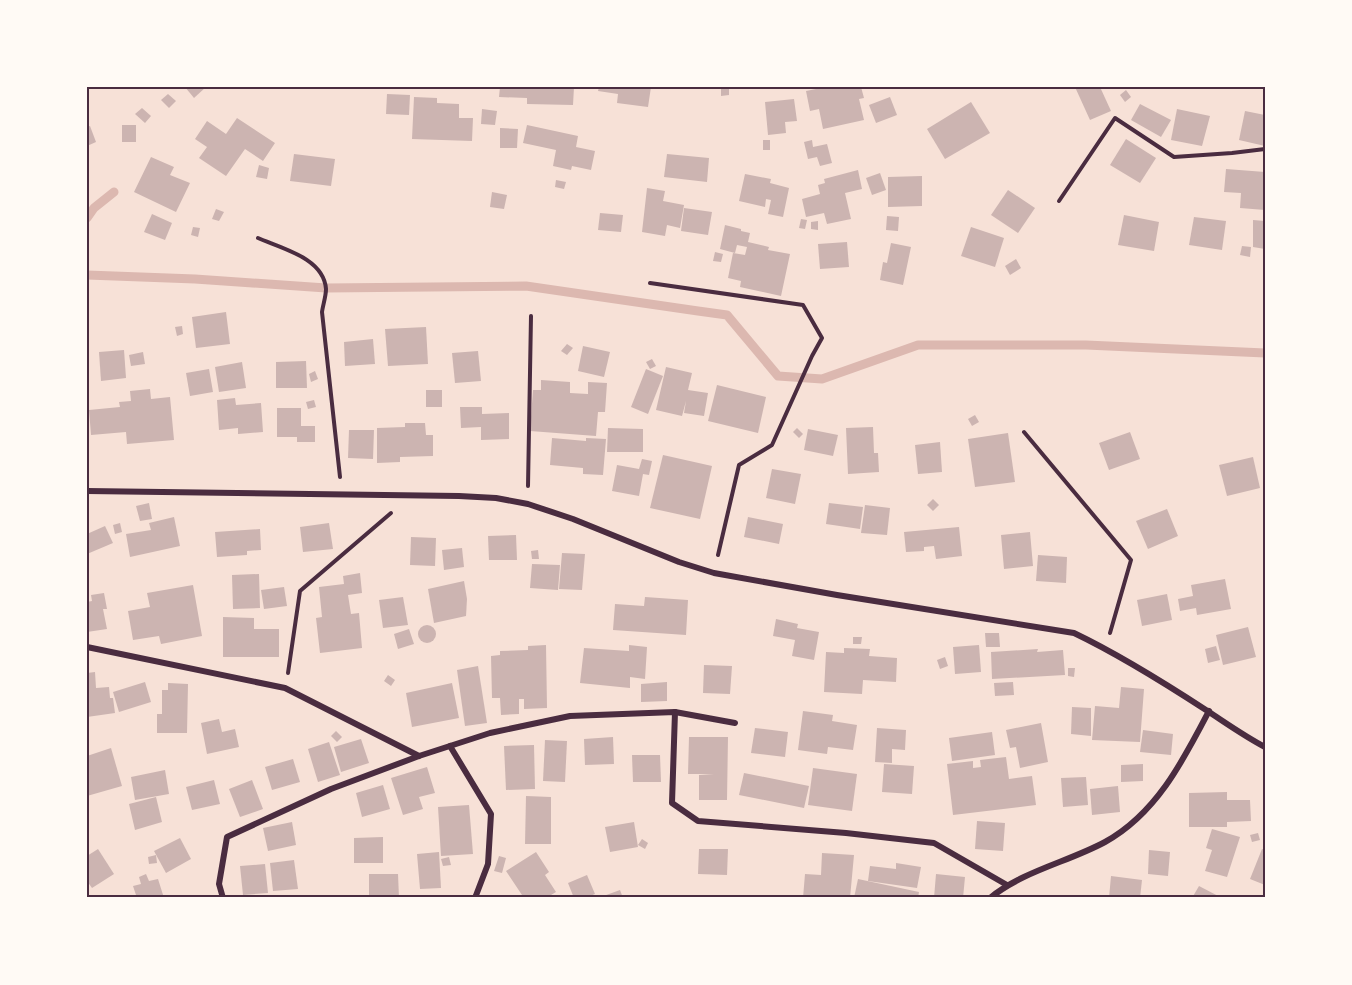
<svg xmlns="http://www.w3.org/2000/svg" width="1352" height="985" viewBox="0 0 1352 985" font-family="Roboto,sans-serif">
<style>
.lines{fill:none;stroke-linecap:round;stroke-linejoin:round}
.stream{stroke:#dcb8b0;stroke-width:9}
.building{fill:#ccb4b1}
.path{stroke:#4a2c40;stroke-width:4}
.minor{stroke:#4a2c40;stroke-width:6}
.neatline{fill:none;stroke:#4a2c40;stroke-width:2}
</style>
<rect width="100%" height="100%" fill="#f7e1d7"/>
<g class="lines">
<!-- stream -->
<g class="stream">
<polyline points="87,218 94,208 114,192"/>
<polyline points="87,275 195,279 326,288 526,286 698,311 727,315 778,376 822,379 918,345 1086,345 1265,353"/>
</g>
</g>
<!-- building -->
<g class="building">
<polygon points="185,87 206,87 194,98"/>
<polygon points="500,87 574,87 573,105 527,104 527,98 499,97"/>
<polygon points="599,87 651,87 648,107 617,103 618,94 598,91"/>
<polygon points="721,87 729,87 729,95 721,96"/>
<polygon points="826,87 861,87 864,98 859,99 864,120 823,129 819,109 810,111 806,91"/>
<polygon points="1075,87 1100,87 1111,111 1090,120"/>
<polygon points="1126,90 1131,97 1125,102 1120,95"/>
<polygon points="168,94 176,101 169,108 161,100"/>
<polygon points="387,94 410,95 409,115 386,114"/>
<polygon points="414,97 437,98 437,103 459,104 459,118 473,118 472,141 412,139"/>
<polygon points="890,97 897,115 876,123 869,105"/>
<polygon points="794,99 797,121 785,122 786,133 768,135 765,102"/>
<polygon points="971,102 990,133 945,159 927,129"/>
<polygon points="1140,104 1171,120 1161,137 1131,120"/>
<polygon points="142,108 151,116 145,123 135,114"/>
<polygon points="482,109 497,111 495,125 481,124"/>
<polygon points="1177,109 1210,116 1202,146 1171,140"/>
<polygon points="1245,111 1265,115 1265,146 1239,140"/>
<polygon points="237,118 275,143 263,161 245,149 226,176 199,158 207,147 195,139 207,121 226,134"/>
<rect x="122" y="125" width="14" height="17"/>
<polygon points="527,125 578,136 576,147 595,151 591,170 572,166 571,170 553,166 556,150 523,143"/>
<polygon points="90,126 96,142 87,146 87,127"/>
<polygon points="500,128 518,129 517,148 500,148"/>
<polygon points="1126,139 1156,158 1140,183 1110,165"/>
<rect x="763" y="140" width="7" height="10"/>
<polygon points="812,140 813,147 827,144 832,163 820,166 817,157 808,159 804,142"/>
<polygon points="294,154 335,159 331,186 290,181"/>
<polygon points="667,154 709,158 707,182 664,177"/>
<polygon points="151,157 174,167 170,175 190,183 176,212 134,192"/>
<polygon points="259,165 269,168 267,179 256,177"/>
<polygon points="1226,169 1265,172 1265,210 1240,208 1241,193 1224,192"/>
<polygon points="858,170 862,189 845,193 851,219 827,224 824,213 806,217 802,199 820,194 818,185 825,183 824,179"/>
<polygon points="880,173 886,190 872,195 866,178"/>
<polygon points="745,174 771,179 770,183 789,188 783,217 768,214 771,200 766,199 765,207 739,201"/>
<polygon points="922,176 922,206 888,207 888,177"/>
<polygon points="556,180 566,182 564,189 555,187"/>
<polygon points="647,188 665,191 663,201 684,205 680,228 667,225 665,236 642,232"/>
<polygon points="1008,190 1035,208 1018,233 991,215"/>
<polygon points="492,192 507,195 504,209 490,207"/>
<polygon points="684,208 712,212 708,235 681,231"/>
<polygon points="216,209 224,212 219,221 212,219"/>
<polygon points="600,213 623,215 621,232 598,230"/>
<polygon points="152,214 172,223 165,240 144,232"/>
<polygon points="1124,215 1159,222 1154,251 1118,245"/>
<polygon points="887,216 899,217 898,231 886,230"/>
<polygon points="1194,217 1226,221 1222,250 1189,245"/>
<polygon points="801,219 807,220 805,229 799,228"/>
<polygon points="1253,220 1265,221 1265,249 1253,247"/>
<polygon points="818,221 818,230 811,229 811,222"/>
<polygon points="725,225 741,229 741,231 750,233 748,242 769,247 768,250 790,254 781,296 740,287 741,281 728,278 733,253 745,255 747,247 737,245 735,253 720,249"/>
<polygon points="193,227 200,228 198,237 191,235"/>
<polygon points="971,227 1004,238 995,267 961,256"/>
<polygon points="847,242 849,267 820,269 818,244"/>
<polygon points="891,243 911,247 903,285 880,280 883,262 887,263"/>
<polygon points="1242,246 1251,247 1250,257 1240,255"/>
<polygon points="715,252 723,254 721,262 713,261"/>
<polygon points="1016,259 1021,268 1010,275 1005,266"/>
<polygon points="226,312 230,344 196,348 192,317"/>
<polygon points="182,326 183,334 177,336 175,327"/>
<polygon points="426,327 428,364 388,366 385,329"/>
<polygon points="373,339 375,364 345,366 344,342"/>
<polygon points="567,344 573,348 567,355 561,351"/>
<polygon points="583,346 610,352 604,377 578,371"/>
<polygon points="124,350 126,378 101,381 99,352"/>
<polygon points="478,351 481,381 455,383 452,353"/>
<polygon points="143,352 145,364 131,366 129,355"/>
<polygon points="652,359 656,366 650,369 646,362"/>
<polygon points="306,361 307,388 276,388 276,362"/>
<polygon points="242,362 246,388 219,392 215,367"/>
<polygon points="666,367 692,373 688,390 708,393 704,416 684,413 686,401 682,416 656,410"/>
<polygon points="209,369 213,392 190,396 186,373"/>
<polygon points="646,369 663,376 648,414 631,407"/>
<polygon points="315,371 318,379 311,382 309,374"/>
<polygon points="541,380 570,382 570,393 588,394 588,382 607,383 605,412 598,412 596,436 530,431 533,390 541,390"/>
<polygon points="717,385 766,397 758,433 708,421"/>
<polygon points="150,389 151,399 170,397 174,440 127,444 126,432 91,435 89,410 120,407 119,402 131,401 130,391"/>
<rect x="426" y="390" width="16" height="17"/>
<polygon points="235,398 236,405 261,403 263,432 238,434 238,428 219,430 217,400"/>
<polygon points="314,400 316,407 308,409 306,402"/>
<polygon points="460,407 482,407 482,414 509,413 509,439 481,440 481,427 461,428"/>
<polygon points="277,408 301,408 301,426 315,426 315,442 297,442 297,437 277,437"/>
<polygon points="975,415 979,422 972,426 968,419"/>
<polygon points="405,423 425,423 426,435 433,435 433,456 400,457 400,462 377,463 377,428 405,427"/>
<polygon points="873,427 874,453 878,453 879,472 848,474 846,428"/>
<polygon points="608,428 643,429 643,452 607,452"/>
<polygon points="797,428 803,434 799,438 793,432"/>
<polygon points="808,429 838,435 833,456 804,450"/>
<polygon points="349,430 374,430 373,459 348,458"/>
<polygon points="1130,432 1140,459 1109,470 1099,443"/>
<polygon points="1008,433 1015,482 975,487 968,439"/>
<polygon points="552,438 586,441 586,438 606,439 603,475 583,474 583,468 550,465"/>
<polygon points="940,442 942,472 918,474 915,445"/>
<polygon points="663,455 712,466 700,519 650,508"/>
<polygon points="1253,457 1260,488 1227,496 1219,465"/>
<polygon points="642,459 652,461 649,475 643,474 639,496 612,491 617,465 639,469"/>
<polygon points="772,469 801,474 795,504 766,498"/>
<polygon points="933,499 939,505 933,511 927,505"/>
<polygon points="149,503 152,519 140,521 136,506"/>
<polygon points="829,503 863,507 860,529 826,524"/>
<polygon points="865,505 890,508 887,535 861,533"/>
<polygon points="1167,509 1178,536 1148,549 1136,521"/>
<polygon points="174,517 180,546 130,557 126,534 151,530 149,523"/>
<polygon points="748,517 783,524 779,544 744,537"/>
<polygon points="120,523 122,532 115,534 113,525"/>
<polygon points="329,523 333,549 303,552 300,527"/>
<polygon points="105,526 113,543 87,554 87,534"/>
<polygon points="959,527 962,556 936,559 934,546 924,547 924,551 906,552 904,532"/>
<polygon points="260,529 261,550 247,551 247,555 217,557 215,532"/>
<polygon points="1030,532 1033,566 1004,569 1001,535"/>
<polygon points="516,535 517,560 489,560 488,536"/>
<polygon points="411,537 436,538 435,566 410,565"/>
<polygon points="462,548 464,567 444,570 442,550"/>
<polygon points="538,550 539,559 532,559 531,551"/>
<polygon points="562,553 585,554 582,590 559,589"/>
<polygon points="1038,555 1067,557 1066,583 1036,581"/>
<polygon points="532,564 560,565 558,590 530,588"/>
<polygon points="360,573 362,593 348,595 351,614 359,613 362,648 320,653 316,618 322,617 319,587 344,584 343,576"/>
<polygon points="259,574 260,608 233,609 232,575"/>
<polygon points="1225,579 1231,609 1197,615 1196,608 1180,611 1178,599 1193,596 1191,585"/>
<polygon points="464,581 467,599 466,616 434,623 428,589"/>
<polygon points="193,585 202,636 161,644 159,636 133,640 128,611 150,607 147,593"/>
<polygon points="284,587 287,606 264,609 261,590"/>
<polygon points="104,593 107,609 103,609 107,629 87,632 87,602 92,601 91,595"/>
<polygon points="1167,594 1172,620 1142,626 1137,600"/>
<polygon points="403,597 408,625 383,628 379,600"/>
<polygon points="645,597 688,600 686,635 613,630 615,604 644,606"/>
<polygon points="223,617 254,618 254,629 279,629 279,657 223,657"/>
<polygon points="776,619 798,624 797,628 819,632 814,660 792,656 795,640 773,636"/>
<circle cx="427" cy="634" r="9"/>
<polygon points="1248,627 1256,657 1223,665 1216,635"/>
<polygon points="409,629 414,644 398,649 394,634"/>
<polygon points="985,633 999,633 1000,647 986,647"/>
<polygon points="853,637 862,637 861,644 853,644"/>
<polygon points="546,645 547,708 524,709 524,699 519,699 519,714 501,715 500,698 492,698 491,656 500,655 500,651 528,650 528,646"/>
<polygon points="629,645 647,647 645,679 630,677 630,688 580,683 584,648 629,651"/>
<polygon points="979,645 981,672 955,674 953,647"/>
<polygon points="1216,646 1220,660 1208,663 1205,649"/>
<polygon points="844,648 870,649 869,656 897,658 896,682 863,680 862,694 824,692 826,652 844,653"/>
<polygon points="1038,649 1037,652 1063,650 1065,675 992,679 991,652"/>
<polygon points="945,657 948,666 940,669 937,660"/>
<polygon points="704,665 732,666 730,694 703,693"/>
<polygon points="478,666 487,723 465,726 457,670"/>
<polygon points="1068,668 1075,668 1074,677 1068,676"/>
<polygon points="95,672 96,688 109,687 110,698 113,698 115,713 87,717 87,673"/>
<polygon points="388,675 395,680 391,686 384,681"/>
<polygon points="145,682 151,702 119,712 113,692"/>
<polygon points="667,682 667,701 641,702 641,684"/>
<polygon points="1013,682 1014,695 995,696 994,683"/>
<polygon points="168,683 188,684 187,733 157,733 157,714 162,714 162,690 168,690"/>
<polygon points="452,683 459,718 412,727 406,693"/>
<polygon points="1121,687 1144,689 1140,742 1092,740 1095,706 1119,708"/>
<polygon points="1072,707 1091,708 1091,736 1071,734"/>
<polygon points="803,711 833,715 832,721 857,725 853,750 828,747 827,754 798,750"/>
<polygon points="219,719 222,732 235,729 239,747 207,754 201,723"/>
<polygon points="1041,723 1048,762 1020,768 1016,747 1010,748 1006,730"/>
<polygon points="755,728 788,732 785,757 751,753"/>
<polygon points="877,728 906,730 905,750 892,749 892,763 875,762"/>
<polygon points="1143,730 1173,734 1171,755 1140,752"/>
<polygon points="336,731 342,737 337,742 331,736"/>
<polygon points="992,732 995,755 952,761 949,738"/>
<polygon points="613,737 614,764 585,765 584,739"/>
<polygon points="689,737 728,737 727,800 699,800 699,775 714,774 688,774"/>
<polygon points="361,739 369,763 341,772 334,747"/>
<polygon points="545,740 567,741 565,782 543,781"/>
<polygon points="329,742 340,775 318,782 308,749"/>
<polygon points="534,745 535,789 506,790 504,746"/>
<polygon points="111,748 122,786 87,796 87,756"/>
<polygon points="632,755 660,755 661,782 633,782"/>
<polygon points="1006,757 1009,779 1032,776 1036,805 953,815 947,764 973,761 973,768 981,767 980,760"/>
<polygon points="293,759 300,782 272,790 265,767"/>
<polygon points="884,764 914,766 912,794 882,792"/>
<polygon points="1143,764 1143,781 1121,782 1121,765"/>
<polygon points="427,767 435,793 419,797 423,809 403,815 391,778"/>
<polygon points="813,768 857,774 852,811 808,805"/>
<polygon points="165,770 169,794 135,800 131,777"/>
<polygon points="744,773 809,786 804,808 739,795"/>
<polygon points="1086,777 1088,805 1063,807 1061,778"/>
<polygon points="214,780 220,804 192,810 186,787"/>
<polygon points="252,780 263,809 240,817 229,789"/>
<polygon points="383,785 390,809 362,817 356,793"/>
<polygon points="1118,786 1120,812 1092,815 1090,789"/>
<polygon points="1227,792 1227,800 1250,800 1251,821 1227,822 1227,827 1189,827 1189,793"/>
<polygon points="526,796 551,797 551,844 525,844"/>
<polygon points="156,797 162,822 135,830 129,804"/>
<polygon points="469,805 473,854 441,856 438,807"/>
<polygon points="977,821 1005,823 1003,851 975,849"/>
<polygon points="292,822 296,845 268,851 263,828"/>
<polygon points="634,822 638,847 610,852 605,827"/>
<polygon points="1212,829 1240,837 1227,877 1205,871 1212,850 1206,848"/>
<polygon points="1258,833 1260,840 1252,842 1250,835"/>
<polygon points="383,837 383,863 354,863 354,838"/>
<polygon points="180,838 191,859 166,873 154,851"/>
<polygon points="642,839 648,843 645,849 638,845"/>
<polygon points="98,849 114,874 92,888 87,881 87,856"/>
<polygon points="699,849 728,849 727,875 698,874"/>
<polygon points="1262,849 1265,850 1265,885 1250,879"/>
<polygon points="1149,850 1170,852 1168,876 1148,874"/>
<polygon points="439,852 441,888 420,889 417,854"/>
<polygon points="536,852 549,872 545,875 556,892 546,898 524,898 506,871"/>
<polygon points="822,853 854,855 850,898 803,898 805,874 821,875"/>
<polygon points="156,855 157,863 149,864 148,857"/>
<polygon points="499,856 506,858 502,873 494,871"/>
<polygon points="449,857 451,865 443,866 441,859"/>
<polygon points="294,860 298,889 273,891 270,863"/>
<polygon points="896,863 921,867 917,888 868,881 870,866 896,869"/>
<polygon points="265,864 268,893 243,895 240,866"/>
<polygon points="146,874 149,881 158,879 164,898 137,898 133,886 141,884 139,877"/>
<polygon points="369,874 398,874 399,898 369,898"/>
<polygon points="936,874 965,877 963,898 934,898"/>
<polygon points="587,875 595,894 585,898 574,898 568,883"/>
<polygon points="1111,876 1142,880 1140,898 1109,898"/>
<polygon points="858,879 919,892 918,898 854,898"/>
<polygon points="1199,886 1222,898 1192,898"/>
<polygon points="620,890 623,898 598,898"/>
</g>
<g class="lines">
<!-- path -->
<g class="path">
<polyline points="1059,201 1115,118 1174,157 1232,153 1265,149"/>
<path d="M258,238C281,248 324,258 326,289C326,296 323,305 322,312L340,477"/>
<polyline points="650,283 803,305 822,338 812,356 772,445 739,465 718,555"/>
<polyline points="1024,432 1131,560 1110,633"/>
<polyline points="528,486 531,316"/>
<polyline points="288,673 300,591 391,513"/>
</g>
<!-- minor -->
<g class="minor">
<path d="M87,491L459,496L496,498L528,504L573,519L679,562L714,573L837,595L1074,633C1120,655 1163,682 1206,710C1226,723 1244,736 1265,747"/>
<polyline points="87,647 285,688 419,756"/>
<polyline points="675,712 672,803 698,821 846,833 934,843 1007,885"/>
<polyline points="450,746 491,814 488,864 475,898"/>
<polyline points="223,898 219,884 227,837 331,789 419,756 490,733 570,716 675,712 735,723"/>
<path d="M990,898C1023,871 1068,862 1105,842C1156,814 1183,761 1209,711"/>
</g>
</g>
<!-- border -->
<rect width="1352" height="985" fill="none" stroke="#fffaf5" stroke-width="177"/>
<rect x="88" y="88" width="1176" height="808" class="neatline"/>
</svg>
